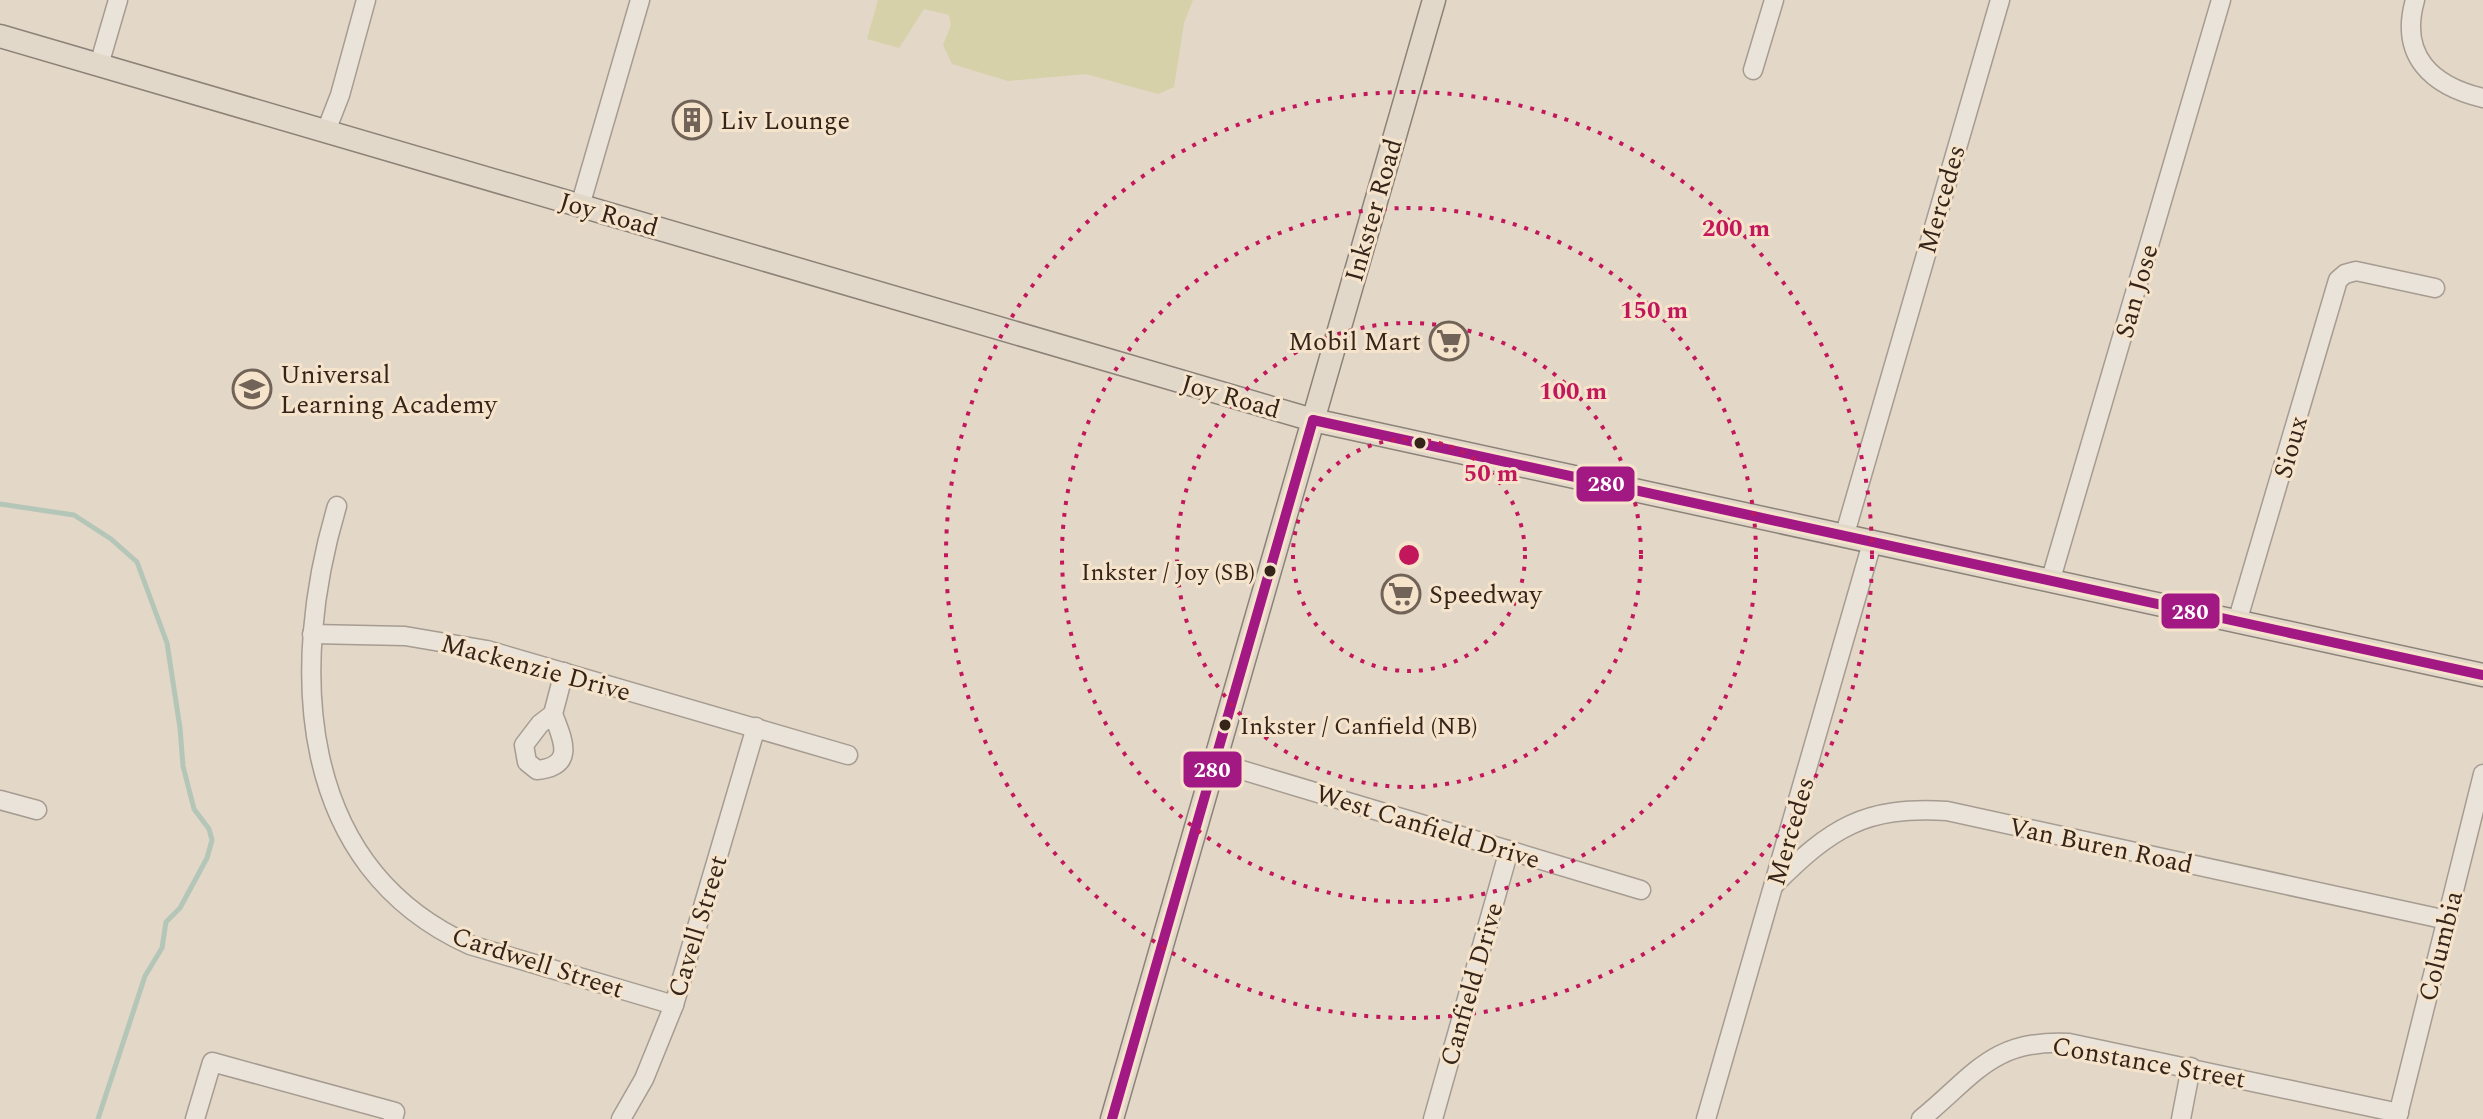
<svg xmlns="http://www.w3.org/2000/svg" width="2483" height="1119" viewBox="0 0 2483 1119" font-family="Spectral,serif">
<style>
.green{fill:#d6d1a9}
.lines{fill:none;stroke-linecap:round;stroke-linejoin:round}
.stream{stroke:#b4c6b8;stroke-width:5}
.minor-casing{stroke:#a69c91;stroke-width:21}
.major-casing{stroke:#8c8278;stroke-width:25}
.minor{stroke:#eae3d9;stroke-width:18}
.major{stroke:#e2d8ca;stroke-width:22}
.bus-1-casing{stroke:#f5e4cb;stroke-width:16}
.bus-1{stroke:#a31984;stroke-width:10}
.ring{fill:none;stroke:#c2185b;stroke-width:4;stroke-dasharray:4 8}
.bus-dot{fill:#34241a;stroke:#f5e4cb;stroke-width:3}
.labels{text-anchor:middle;stroke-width:6;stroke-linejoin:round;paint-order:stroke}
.bus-label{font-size:24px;fill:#34241a;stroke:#f5e4cb;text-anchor:end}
.poi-label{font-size:26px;fill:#34241a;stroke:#f5e4cb;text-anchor:start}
.street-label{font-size:26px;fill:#34241a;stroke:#f5e4cb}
.centre{fill:#c2185b;stroke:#f5e4cb;stroke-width:4}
.ring-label{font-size:24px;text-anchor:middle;font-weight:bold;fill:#c2185b;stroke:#f5e4cb;stroke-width:6;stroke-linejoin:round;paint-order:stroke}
.line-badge{stroke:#f5e4cb;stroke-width:3}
.badge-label{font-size:22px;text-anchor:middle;font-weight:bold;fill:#fff}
</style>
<rect width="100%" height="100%" fill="#e3d7c7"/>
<!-- green -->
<polygon class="green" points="878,0 1193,0 1184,23 1174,87 1158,94 1086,74 1008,81 952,64 943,45 951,25 949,15 924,9 899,48 867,39"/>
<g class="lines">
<!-- stream -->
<polyline class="stream" points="0,504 74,515 111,539 137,562 167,643 180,728 183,766 194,809 209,829 212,840 207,858 180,908 166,922 162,948 145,976 98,1119"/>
<!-- minor casing -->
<g class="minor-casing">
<g id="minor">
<path d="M2415,0C2399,56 2432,86 2483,98"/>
<polyline points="99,65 118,0"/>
<polyline points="1753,70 1774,0"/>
<polyline points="326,131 340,95 366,0"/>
<polyline points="580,206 640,0"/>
<path d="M337,506C289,667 295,866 470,945L674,1005"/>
<polyline points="1844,537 2000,0"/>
<polyline points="2050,582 2221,0"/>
<polyline points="2237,622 2338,280 2345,274 2356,271 2435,288"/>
<polyline points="312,634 405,636 487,650 848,755"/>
<path d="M553,714C563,740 576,766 537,770L527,762L524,745L540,724L553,714L564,672"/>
<polyline points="1215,762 1641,890"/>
<polyline points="0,800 37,810"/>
<path d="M1774,885C1831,828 1864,806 1947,811L2447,920"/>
<polyline points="195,1119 212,1062 395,1112 393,1119"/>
<polyline points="621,1119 644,1079 674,1005 756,727"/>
<polyline points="1433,1119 1509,850"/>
<polyline points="1706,1119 1872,543"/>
<path d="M1921,1119C1975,1075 1992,1039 2069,1043L2399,1113"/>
<polyline points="2181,1119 2191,1067"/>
<polyline points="2397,1119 2483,774"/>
</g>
</g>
<!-- major casing -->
<g class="major-casing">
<g id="major">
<polyline points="0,36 1313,420 2483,675"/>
<polyline points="1112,1119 1434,0"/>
</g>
</g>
<!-- minor -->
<use href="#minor" class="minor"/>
<!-- major -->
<use href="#major" class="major"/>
<!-- bus-1 casing -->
<g class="bus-1-casing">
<g id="bus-1">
<polyline points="1313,420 2483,675"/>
<polyline points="1112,1119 1313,420"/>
</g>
</g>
<!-- bus-1 -->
<use href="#bus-1" class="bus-1"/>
</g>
<!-- distance rings -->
<g class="ring">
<circle cx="1409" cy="555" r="116"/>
<circle cx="1409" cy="555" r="232"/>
<circle cx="1409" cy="555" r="347"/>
<circle cx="1409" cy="555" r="463"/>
</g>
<!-- icons -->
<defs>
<g id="building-ring" transform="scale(2)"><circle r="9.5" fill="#f5e4cb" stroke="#716357" stroke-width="1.5"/><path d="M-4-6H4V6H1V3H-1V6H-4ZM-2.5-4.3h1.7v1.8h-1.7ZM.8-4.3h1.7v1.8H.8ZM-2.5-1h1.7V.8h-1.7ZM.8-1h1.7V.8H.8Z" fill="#716357"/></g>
<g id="supermarket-ring" transform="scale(2)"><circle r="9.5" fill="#f5e4cb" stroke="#716357" stroke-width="1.5"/><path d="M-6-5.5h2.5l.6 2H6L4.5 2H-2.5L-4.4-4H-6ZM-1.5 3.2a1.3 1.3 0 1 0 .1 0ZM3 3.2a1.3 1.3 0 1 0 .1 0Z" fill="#716357"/></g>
<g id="school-ring" transform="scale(2)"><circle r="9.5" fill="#f5e4cb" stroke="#716357" stroke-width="1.5"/><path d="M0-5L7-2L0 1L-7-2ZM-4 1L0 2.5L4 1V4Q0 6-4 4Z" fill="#716357"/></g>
</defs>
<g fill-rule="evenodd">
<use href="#building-ring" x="692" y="120"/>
<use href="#supermarket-ring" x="1449" y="341"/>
<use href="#school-ring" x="252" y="389"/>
<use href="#supermarket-ring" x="1401" y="594"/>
</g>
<!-- markers -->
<g class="bus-dot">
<circle cx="1420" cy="443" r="7"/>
<circle cx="1270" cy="571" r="7"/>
<circle cx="1225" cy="725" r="7"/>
</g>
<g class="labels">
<!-- bus labels -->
<g class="bus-label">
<text x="1255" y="580">Inkster / Joy (SB)</text>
<text x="1240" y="734" text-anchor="start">Inkster / Canfield (NB)</text>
</g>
<!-- poi labels -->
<g class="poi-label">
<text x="720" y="129">Liv Lounge</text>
<text x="1421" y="350" text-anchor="end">Mobil Mart</text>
<text x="280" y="383">Universal<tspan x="280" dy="30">Learning Academy</tspan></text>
<text x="1429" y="603">Speedway</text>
</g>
<!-- street labels -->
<g class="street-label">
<text transform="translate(1941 199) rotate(-74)" y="9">Mercedes</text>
<text transform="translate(1373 210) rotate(-74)" y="9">Inkster Road</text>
<text transform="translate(609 214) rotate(16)" y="9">Joy Road</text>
<text transform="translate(2136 291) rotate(-74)" y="9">San Jose</text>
<text transform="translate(1231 396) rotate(16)" y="9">Joy Road</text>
<text transform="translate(2290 447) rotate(-74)" y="9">Sioux</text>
<text transform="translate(536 667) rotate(15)" y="9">Mackenzie Drive</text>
<text transform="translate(1428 826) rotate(17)" y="9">West Canfield Drive</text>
<text transform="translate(1790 831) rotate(-74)" y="9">Mercedes</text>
<text transform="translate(2101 845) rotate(12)" y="9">Van Buren Road</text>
<text transform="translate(697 926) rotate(-73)" y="9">Cavell Street</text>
<text transform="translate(2440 946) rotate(-76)" y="9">Columbia</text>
<text transform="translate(538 962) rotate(18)" y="9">Cardwell Street</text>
<text transform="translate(1471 984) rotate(-74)" y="9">Canfield Drive</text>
<text transform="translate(2149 1062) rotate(10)" y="9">Constance Street</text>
</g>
</g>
<circle cx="1409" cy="555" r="12" class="centre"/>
<g class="ring-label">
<text x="1736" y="236">200 m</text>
<text x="1654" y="318">150 m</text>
<text x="1573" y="399">100 m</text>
<text x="1491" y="481">50 m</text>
</g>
<g class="line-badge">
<rect x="1575" y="465" width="61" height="38" rx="8" fill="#a31984"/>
<rect x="2160" y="592" width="61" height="38" rx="8" fill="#a31984"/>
<rect x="1182" y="750" width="61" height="39" rx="8" fill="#a31984"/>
</g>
<g class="badge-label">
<text x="1606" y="491">280</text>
<text x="2190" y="619">280</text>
<text x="1212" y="777">280</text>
</g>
</svg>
